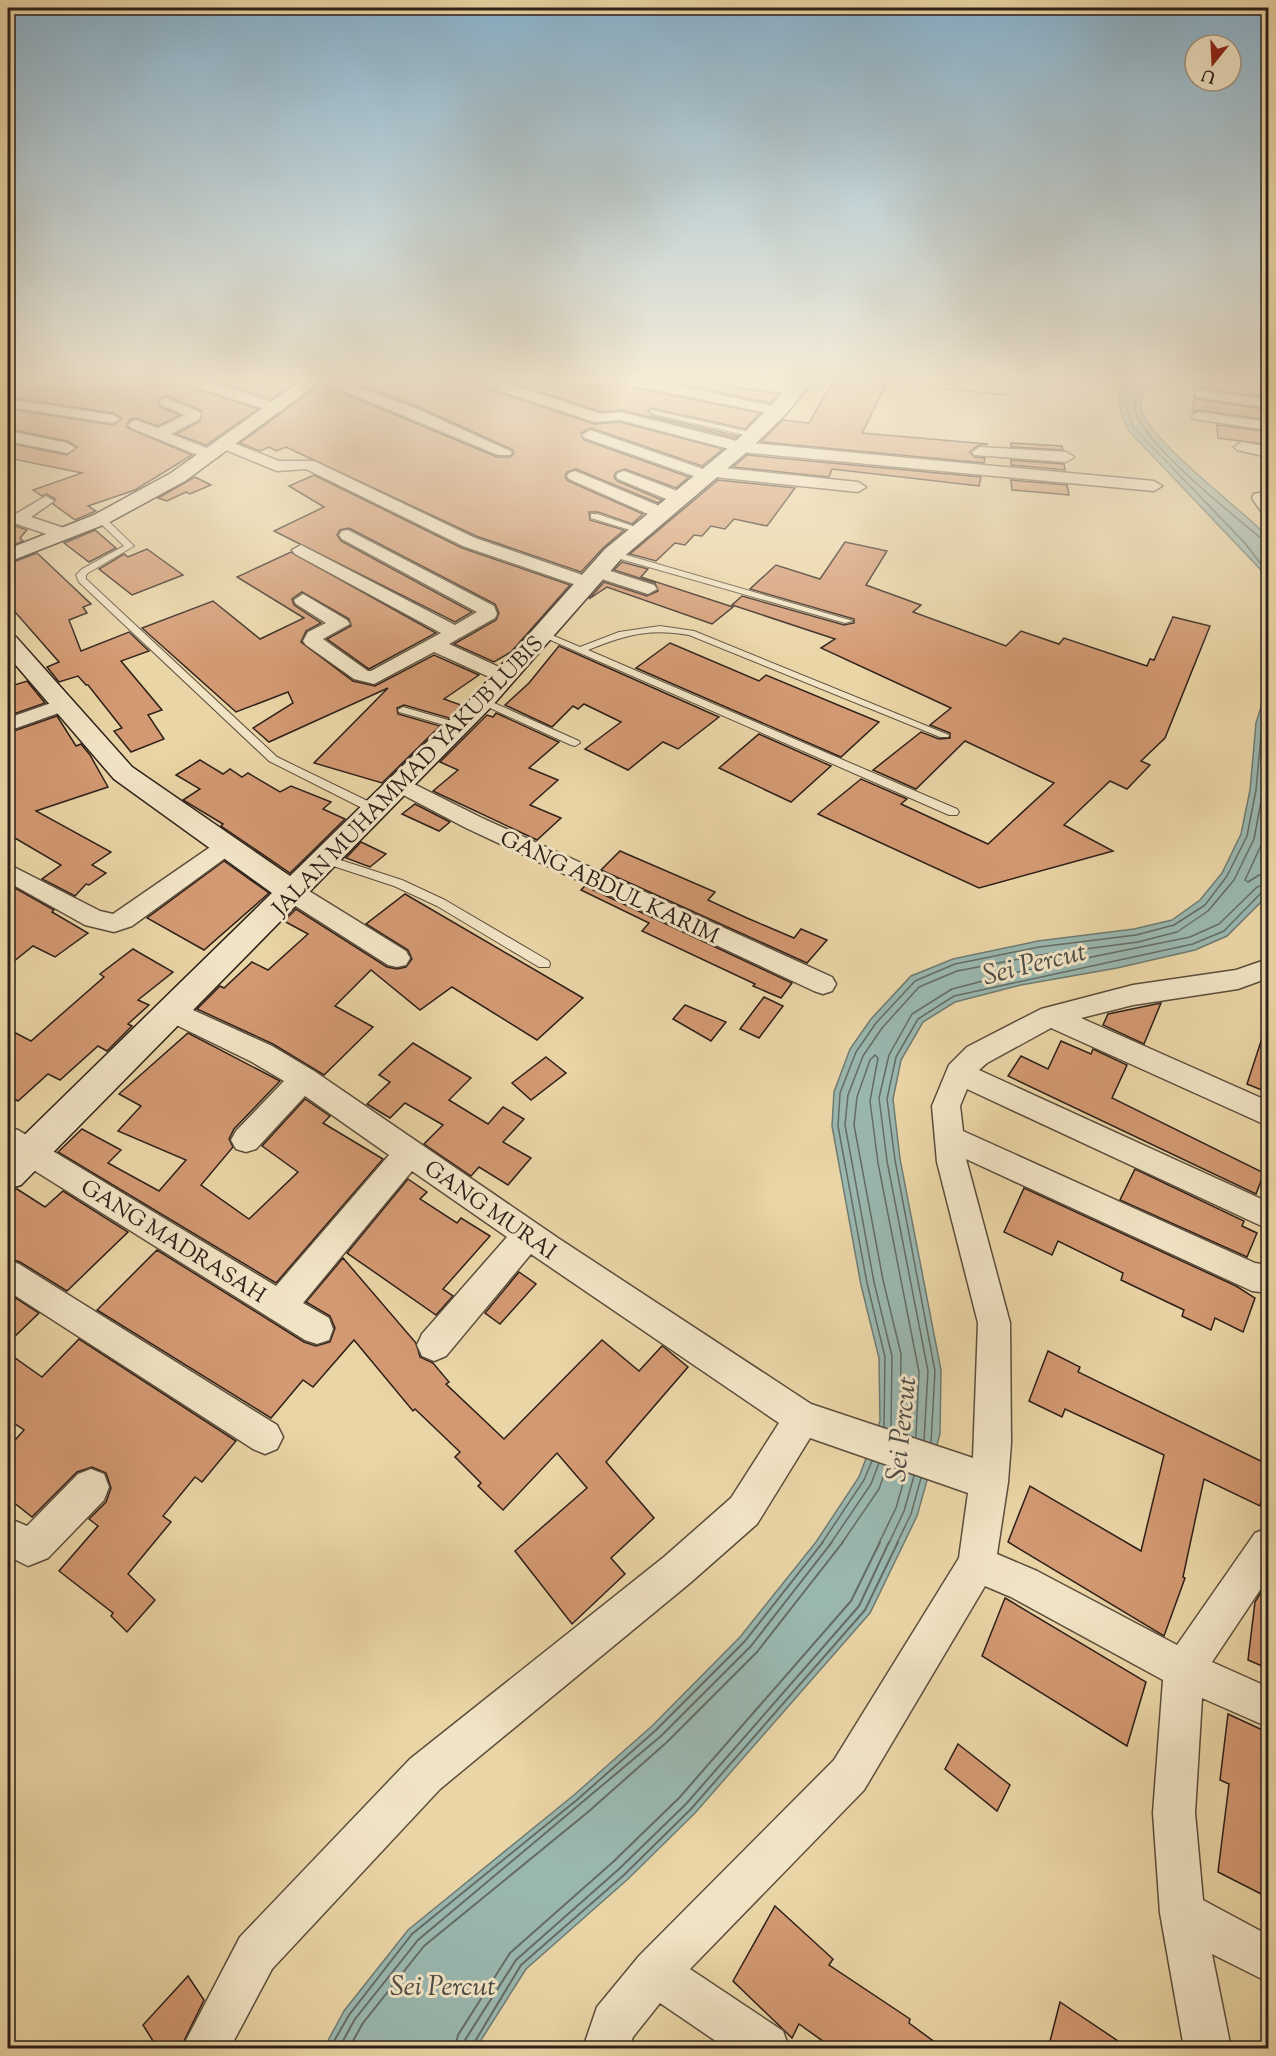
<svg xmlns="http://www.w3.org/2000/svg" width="1276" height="2056" viewBox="0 0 1276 2056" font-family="'Sorts Mill Goudy',serif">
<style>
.water{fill:#9ab7af;stroke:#6e7b73;stroke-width:1.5}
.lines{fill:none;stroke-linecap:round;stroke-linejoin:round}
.shore-far1{stroke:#646c64;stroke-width:1.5}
.shore{stroke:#646c64;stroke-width:2}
.building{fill:#d39972;stroke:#2d2019;stroke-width:1.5}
.lane-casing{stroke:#5c4d3c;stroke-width:2}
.street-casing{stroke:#5c4d3c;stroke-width:3}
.secondary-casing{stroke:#2d2019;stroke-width:3}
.lane{fill:#f1e4c5;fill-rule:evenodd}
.street{fill:#f1e4c5;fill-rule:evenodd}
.secondary{fill:#f1e4c5;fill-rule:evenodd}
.labels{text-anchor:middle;stroke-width:6;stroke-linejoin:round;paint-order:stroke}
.street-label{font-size:22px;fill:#2d2019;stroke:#f1e4c5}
.near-water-label{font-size:28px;font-style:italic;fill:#4e4d46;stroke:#f1e4c5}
</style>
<rect width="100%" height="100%" fill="#ead5a6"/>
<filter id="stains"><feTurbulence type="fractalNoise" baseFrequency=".00333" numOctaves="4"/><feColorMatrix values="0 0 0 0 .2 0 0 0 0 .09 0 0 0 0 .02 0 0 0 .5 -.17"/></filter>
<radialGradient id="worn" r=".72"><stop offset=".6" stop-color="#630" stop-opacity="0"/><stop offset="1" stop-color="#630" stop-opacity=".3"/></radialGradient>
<!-- water -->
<g class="water">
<path d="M1127,378H1167L1155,383L1143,393C1142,398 1141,403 1141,407C1144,437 1245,512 1268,537V589L1260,569L1129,431C1121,414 1111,394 1127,378Z"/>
<polygon points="1268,685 1268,892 1266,897 1227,936 1195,950 1117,968 1021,985 955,1002 923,1022 901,1060 893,1099 900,1159 941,1370 940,1434 917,1516 870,1613 695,1813 628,1879 526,1969 476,2048 324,2048 344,2011 408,1930 574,1795 652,1726 740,1637 816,1542 859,1477 880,1421 879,1358 861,1285 832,1126 834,1092 850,1049 871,1019 911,976 953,959 1038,941 1134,929 1172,920 1200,900 1222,873 1241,834 1250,790 1256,723"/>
</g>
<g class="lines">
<!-- shore-far1 -->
<g class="shore-far1">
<path d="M1130,378C1122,398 1125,409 1134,428L1244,542L1268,573"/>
<path d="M1151,378C1142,386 1132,397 1135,410C1144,445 1232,514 1262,539L1268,540"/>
<polyline points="1268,813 1263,841 1245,880 1248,882 1259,875 1268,874"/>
<polyline points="884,1427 885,1357 867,1283 838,1126 840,1093 856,1052 876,1023 915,981 955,964 1039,947 1136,935 1174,925 1205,905 1227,876 1247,836 1256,790 1262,725 1268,702"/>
<polyline points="891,1429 892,1356 874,1282 845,1125 848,1095 863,1056 882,1028 919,987 957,971 1040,955 1138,942 1177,932 1208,911 1234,880 1254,839 1263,791 1268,735"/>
<polyline points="900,1432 901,1354 883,1280 854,1125 857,1097 870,1060 875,1055 878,1058 870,1101 878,1163 919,1372 916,1437"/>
<polyline points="924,1440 928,1371 887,1161 879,1098 889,1055 912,1014 952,989 1018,972 1190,937 1219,924 1257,887 1268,883"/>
<polyline points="931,1442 935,1371 895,1160 887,1099 896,1057 918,1019 954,996 1193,944 1224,931 1262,892 1268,891"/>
<polyline points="822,1543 864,1480 872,1461"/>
<polyline points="831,1543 871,1484 879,1463"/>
<polyline points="842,1543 879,1489 887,1466"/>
<polyline points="879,1543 896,1508 906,1473"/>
<polyline points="889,1543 904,1511 914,1476"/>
<polyline points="897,1543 911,1514 921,1478"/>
</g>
<!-- shore -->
<g class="shore">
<polyline points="330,2048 349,2015 412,1934 578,1799 656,1730 745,1641 823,1542"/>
<polyline points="339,2048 355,2019 418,1940 661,1736 751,1646 832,1542"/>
<polyline points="349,2048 363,2023 424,1946 588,1812 667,1742 757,1652 843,1542"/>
<polyline points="455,2048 458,2035 510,1953 613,1862 679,1798 851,1601 880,1542"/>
<polyline points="464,2048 465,2040 516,1960 619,1869 686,1804 859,1606 889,1542"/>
<polyline points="471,2048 521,1965 624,1875 691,1809 865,1610 898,1542"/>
</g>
</g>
<!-- building -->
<g class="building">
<polygon points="8,378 163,378 258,409 206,445 176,434 200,421 202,411 167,396 158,400 160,407 180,415 158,426 135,418 129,420 126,427 192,455 135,490 88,506 96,511 75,520 53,504 55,499 47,494 42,496 33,490 82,473 8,458 8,443 67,455 77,447 67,441 8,429 8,409 113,425 122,418 113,413 8,397"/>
<polygon points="206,378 301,378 271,399"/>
<polygon points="341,378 470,378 473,384 594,424 620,422 723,449 702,466 591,428 581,433 584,440 689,477 676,488 625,469 616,472 614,477 617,481 662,500 658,503 576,469 567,472 565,477 568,481 643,514 632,524 598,512 589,512 590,520 624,530 603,548 581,572 476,536 286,447 276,451 269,447 260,451 240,443 321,384 497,457 510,457 514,453 513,450 416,406"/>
<polygon points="499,378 612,378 621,385 760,413 745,429 651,408 648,411 653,416 738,436 735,438 621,410 601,412"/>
<polygon points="652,378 702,378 711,384 779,394 770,403"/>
<polygon points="835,378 876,381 886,385 862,433 988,444 979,445 970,452 974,457 985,458 984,463 761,442 783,420 809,423"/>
<polygon points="1195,378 1239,378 1243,383 1269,387 1269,398 1202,388 1194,391"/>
<polygon points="1194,396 1197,399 1269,410 1269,420 1199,410 1193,412"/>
<polygon points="1217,425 1269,432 1269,438 1263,437 1263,444 1218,438"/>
<polygon points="1011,443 1062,446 1063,450 1011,447"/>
<polygon points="747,455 981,477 979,486 832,469 829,477 733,467"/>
<polygon points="1011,460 1064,464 1065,470 1011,465"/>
<polygon points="314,475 462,548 570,585 511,652 494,662 454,644 496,620 499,613 495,604 349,528 340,530 337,535 341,541 472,612 455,622 274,531 324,507 289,486"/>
<polygon points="195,477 211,485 190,494 186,492 167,501 158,498"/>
<polygon points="718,480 795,488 767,526 734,519 725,529 711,526 702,536 694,535 685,545 675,543 656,561 630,554"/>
<polygon points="1011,480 1067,485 1069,495 1012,490"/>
<polygon points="8,520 10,524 27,530 20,538 23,541 8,547"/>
<polygon points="95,530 116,548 89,562 64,543"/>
<polygon points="845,542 887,551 866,585 921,605 913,612 1006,646 1021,631 1059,644 1064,638 1147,666 1150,659 1154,660 1173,617 1210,626 1165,738 1141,761 1150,765 1127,789 1110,781 1064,825 1113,851 979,888 818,814 861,779 907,799 901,804 988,844 1054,783 965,741 916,789 873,770 921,732 939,739 950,738 950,733 930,725 951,708 821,648 835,639 732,605 742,596 844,625 854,623 854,619 750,589 776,565 820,579"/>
<polygon points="147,549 183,575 132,595 99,569 124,554 128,557"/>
<polygon points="291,552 436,633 369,669 327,639 351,626 349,619 302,592 292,599 294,605 321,623 306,631 301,642 353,681 375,686 434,655 479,675 444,699 461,705 449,718 404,705 397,708 398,714 440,726 382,783 314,763 388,688 269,742 253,728 293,703 288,692 236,712 142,628 213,601 260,639 304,618 237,577"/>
<polygon points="37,553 91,604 83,607 87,613 69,620 81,651 129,632 149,651 121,661 162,710 148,715 164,739 131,752 114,731 122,728 88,685 86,685 78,676 59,682 47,667 59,662 8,604 8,564"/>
<polygon points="622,562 648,569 641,577 733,607 712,624 607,587 589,599 604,582 647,596 658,591 655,583 614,570"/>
<polygon points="670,643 759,681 766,675 879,722 841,757 636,668"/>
<polygon points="559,646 719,717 678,749 663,742 628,770 585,749 621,722 584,704 578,709 573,706 552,727 505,705 529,683"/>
<polygon points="27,681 45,703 8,716 8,687"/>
<polygon points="496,713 559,742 529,768 558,780 530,805 561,818 537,840 433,791 458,770 440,762 487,715 493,717"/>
<polygon points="57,716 76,746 81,744 90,755 108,787 36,811 111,852 92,865 106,873 89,885 86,884 75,896 42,879 61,865 8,834 8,733"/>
<polygon points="759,734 831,766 791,802 719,768"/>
<polygon points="200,760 223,774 230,769 242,777 248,773 280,792 291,786 331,802 323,809 345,819 290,873 221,826 223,824 183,800 200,789 176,775"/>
<polygon points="415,804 450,822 439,831 402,814"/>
<polygon points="361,842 386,854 370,867 346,858"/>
<polygon points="620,851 715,892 708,900 747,918 794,938 801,929 827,940 807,963 601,870"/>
<polygon points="224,861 269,893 204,950 147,918"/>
<polygon points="8,884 54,910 52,912 88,933 55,957 33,946 8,966"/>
<polygon points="585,886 792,983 781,998 753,986 755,984 642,931 649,923 581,890"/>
<polygon points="405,894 583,998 537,1040 452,987 420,1010 371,970 335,1006 373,1027 324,1075 273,1044 197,1009 220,986 224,988 252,962 268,970 308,934 284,921 296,909 387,967 397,969 406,967 412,959 408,950 366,924"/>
<polygon points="133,949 173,972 138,1000 149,1005 128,1024 132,1026 107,1051 98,1046 60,1080 48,1074 18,1101 8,1095 8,1029 31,1041 104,977 100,974"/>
<polygon points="764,997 783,1006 759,1038 740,1029"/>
<polygon points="1161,1003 1144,1044 1103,1025 1108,1014"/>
<polygon points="685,1005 726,1022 711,1041 673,1019"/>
<polygon points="1265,1029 1269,1029 1269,1093 1247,1084"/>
<polygon points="188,1033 280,1081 234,1129 229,1139 233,1147 201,1185 249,1219 298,1172 262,1146 305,1099 330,1116 323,1123 383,1159 276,1283 58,1152 82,1129 121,1150 108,1163 159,1191 186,1160 118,1131 141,1106 119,1094"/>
<polygon points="1061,1041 1091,1054 1093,1049 1127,1065 1112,1098 1264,1173 1256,1194 1008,1076 1021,1056 1048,1069"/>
<polygon points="413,1043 471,1078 449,1100 488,1124 503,1107 524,1119 503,1142 531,1158 508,1185 479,1167 471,1176 424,1144 443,1125 405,1103 390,1118 367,1104 390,1082 379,1075"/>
<polygon points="546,1057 566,1073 531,1100 512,1083"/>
<polygon points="1135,1169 1244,1221 1242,1226 1257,1233 1247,1257 1120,1200"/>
<polygon points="408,1179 427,1192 420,1199 457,1223 461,1218 490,1236 443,1289 453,1296 436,1315 347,1253"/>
<polygon points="1024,1188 1236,1286 1255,1298 1243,1332 1215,1318 1211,1330 1182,1316 1184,1310 1121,1280 1123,1273 1058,1241 1052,1255 1004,1232"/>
<polygon points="17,1189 45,1207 63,1191 128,1232 67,1291 20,1262 8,1258 8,1191"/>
<polygon points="157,1250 304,1342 316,1346 330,1342 335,1328 330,1316 306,1302 343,1258 416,1343 420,1357 433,1363 449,1382 446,1384 504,1439 602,1340 639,1371 662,1346 665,1348 688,1367 606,1462 654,1518 611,1558 625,1574 572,1624 515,1551 587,1488 557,1453 503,1510 478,1486 481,1483 455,1457 460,1452 415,1409 413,1411 354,1340 313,1387 303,1380 271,1418 97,1310"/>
<polygon points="519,1272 536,1284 500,1324 485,1313"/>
<polygon points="8,1293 39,1313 8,1343"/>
<polygon points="79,1339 236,1441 202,1482 195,1477 163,1516 171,1522 128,1574 155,1600 127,1632 111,1616 113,1613 59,1571 98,1526 89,1519 106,1502 111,1488 106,1473 92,1467 77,1472 32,1517 8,1498 8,1448 24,1430 8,1419 8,1353 42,1377"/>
<polygon points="1048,1351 1080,1367 1078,1372 1269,1465 1260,1506 1204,1479 1183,1577 1185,1578 1164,1636 1008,1542 1030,1486 1141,1551 1164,1455 1065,1409 1062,1417 1029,1401"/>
<polygon points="1263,1589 1269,1589 1269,1669 1248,1660 1255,1602"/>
<polygon points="1005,1598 1146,1682 1127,1746 982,1656"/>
<polygon points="1228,1714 1269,1733 1269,1898 1218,1872 1229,1784 1220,1780"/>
<polygon points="958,1744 1010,1785 997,1811 945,1769"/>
<polygon points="775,1906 833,1959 829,1965 910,2019 909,2023 944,2049 834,2049 799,2024 792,2038 733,1981"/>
<polygon points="188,1976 204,2000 180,2049 158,2049 143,2025"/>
<polygon points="1060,2002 1130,2049 1048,2049"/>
</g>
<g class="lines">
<!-- lane casing -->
<g class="lane-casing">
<g id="lane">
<polygon points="651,410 754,433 758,435 754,437 654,414 650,412"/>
<polygon points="591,514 597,514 647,531 640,533 591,518"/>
<polygon points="98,517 104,517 134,546 88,573 86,575 86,579 277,757 378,806 378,812 370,812 269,761 79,582 76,575 82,569 124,546 98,521"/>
<polygon points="610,552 616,552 853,621 845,623 610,556"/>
<path d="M660,626L694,631L949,735L948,737H940L689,635C649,628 625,635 588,650L957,809L959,812L957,815H949L539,635L547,633L580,647L619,632Z"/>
<polygon points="483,698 579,741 580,743 575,746 571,745 479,703 479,699"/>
<polygon points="403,707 462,724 463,726 458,729 399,712 398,710"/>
<polygon points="325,855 402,880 445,900 549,961 550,964 549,967 539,967 437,906 394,886 321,862 319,859 321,856"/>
</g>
</g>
<!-- street casing -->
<g class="street-casing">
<g id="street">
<polygon points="165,378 198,378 282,405 284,408 282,411 272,411"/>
<polygon points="313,378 334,378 415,408 512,452 510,455 498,455"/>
<polygon points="491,378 601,414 620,412 741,442 1154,481 1162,486 1154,491 741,452 620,420 595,422 474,382 472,379"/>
<polygon points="639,378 779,407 786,411 779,415 621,383 614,379"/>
<polygon points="704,378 741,378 797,387 804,391 797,395 711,382"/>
<polygon points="876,378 930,378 1005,386 1012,390 1005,394 883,382"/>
<polygon points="1241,378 1268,378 1268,385 1243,381"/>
<polygon points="1202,390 1268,400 1268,408 1197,397 1195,394 1197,391"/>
<polygon points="166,398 201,413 199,419 171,434 217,452 219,455 217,458 205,458 131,428 128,425 131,422 136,420 158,428 185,415 161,405 159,402"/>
<polygon points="8,399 113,415 120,419 113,423 8,407"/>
<polygon points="1199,412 1268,422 1268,430 1194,419 1192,416"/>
<polygon points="590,430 706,470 713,467 858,482 866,487 858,492 715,477 708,481 585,438 582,435"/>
<polygon points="8,431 67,443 75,448 67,453 8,441"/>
<polygon points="226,440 279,461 314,461 475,538 594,579 597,583 594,587 582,587 463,546 306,469 277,471 221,448 218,445"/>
<polygon points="1242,442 1268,447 1268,457 1237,450 1234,447"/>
<polygon points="980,447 1066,452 1074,457 1066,462 974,455 972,452"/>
<polygon points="575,471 669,510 671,514 663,519 657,518 569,479 567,476 569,473"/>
<polygon points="624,471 688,495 690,499 682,504 676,503 618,479 616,476 618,473"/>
<polygon points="1268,491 1268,514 1262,513 1252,498 1254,494"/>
<polygon points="46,496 54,501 31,517 70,530 73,534 70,538 58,538 11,522 9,518"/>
<polygon points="348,530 494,606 497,614 495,618 449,644 512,673 515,677 512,681 498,681 434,652 374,684 354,679 306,645 303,641 308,632 326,623 296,604 294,600 303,594 347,620 350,624 323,639 368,671 371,671 441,633 295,554 292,550 301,545 455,625 477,612 342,539 339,535 342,531"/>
<polygon points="598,567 654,585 657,589 648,594 592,576 589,572"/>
<polygon points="63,699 70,701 73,705 70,709 8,731 8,718"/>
<polygon points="400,777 482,818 832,977 836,984 832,991 823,994 814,991 466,828 392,789 389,784 392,779"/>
<polygon points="227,838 235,841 239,846 235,851 132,926 114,932 85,925 8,882 8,864 100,911 113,914 219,841"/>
<polygon points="292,884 301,886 406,951 410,958 406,965 397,967 388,965 283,898 280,892 283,886"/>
<polygon points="1268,959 1268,978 1238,989 1133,1005 1081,1018 1268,1101 1268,1126 1051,1028 987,1063 979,1070 1268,1202 1268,1229 967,1089 960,1106 963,1131 1255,1263 1268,1265 1268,1293 1252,1291 966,1159 1010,1323 1011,1443 1008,1482 997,1554 1037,1571 1177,1645 1255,1533 1268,1528 1268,1578 1212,1662 1268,1687 1268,1727 1202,1698 1195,1813 1203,1900 1268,1935 1268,1982 1212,1954 1231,2048 1184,2048 1160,1913 1153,1813 1163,1680 1011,1597 985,1586 864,1790 690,1969 783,2031 789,2048 726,2048 660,2003 633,2037 629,2048 583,2048 597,2007 639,1956 834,1760 959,1558 968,1493 810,1438 757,1524 690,1583 440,1789 272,1969 230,2048 182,2048 240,1937 410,1759 664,1557 731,1498 779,1423 531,1254 446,1356 434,1361 422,1356 417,1345 422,1334 507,1237 412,1171 303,1303 329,1318 333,1329 329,1340 317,1344 305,1340 8,1154 8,1127 18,1130 276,1286 389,1155 305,1096 256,1149 246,1152 236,1149 231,1140 236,1131 284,1081 252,1062 164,1019 160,1012 164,1005 173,1002 182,1005 272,1046 314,1071 558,1238 811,1404 973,1458 978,1323 937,1162 932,1106 949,1065 967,1047 1041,1009 1133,985 1236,970"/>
<polygon points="8,1260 19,1264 277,1425 283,1437 277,1449 265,1454 253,1449 8,1291"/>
<polygon points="91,1469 104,1474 109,1487 104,1500 48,1558 28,1566 8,1556 8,1518 27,1526 78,1474"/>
</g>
</g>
<!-- secondary casing -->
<g class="secondary-casing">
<g id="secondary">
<polygon points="305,378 325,378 185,481 108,523 8,562 8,549 94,515 171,473"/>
<polygon points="798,378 816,378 785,415 748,451 621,559 492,706 21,1185 8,1189 8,1151 272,893 114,779 8,656 8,635 16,637 132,767 290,876 474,696 605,549 734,443"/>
</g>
</g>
<!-- lane -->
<use href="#lane" class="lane"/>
<!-- street -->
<use href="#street" class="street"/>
<!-- secondary -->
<use href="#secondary" class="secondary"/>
</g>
<!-- sky -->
<linearGradient id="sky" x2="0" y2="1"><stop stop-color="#89b5d1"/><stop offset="0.57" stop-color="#f6ecd7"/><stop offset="1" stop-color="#f6ecd7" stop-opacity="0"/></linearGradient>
<rect width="1276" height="666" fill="url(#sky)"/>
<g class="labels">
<!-- street labels -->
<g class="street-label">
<text transform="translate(407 775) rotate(-46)" y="8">JALAN MUHAMMAD YAKUB LUBIS</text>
<text transform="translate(610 886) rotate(25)" y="8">GANG ABDUL KARIM</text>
<text transform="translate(491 1209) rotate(35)" y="8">GANG MURAI</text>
<text transform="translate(174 1240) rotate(32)" y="8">GANG MADRASAH</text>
</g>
<!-- near-water labels -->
<g class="near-water-label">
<text transform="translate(1034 962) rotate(-14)" y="10">Sei Percut</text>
<text transform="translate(900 1429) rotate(-84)" y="10">Sei Percut</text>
<text x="443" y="1995">Sei Percut</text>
</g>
</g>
<!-- margin -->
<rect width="1276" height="2056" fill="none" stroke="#ead5a6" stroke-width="30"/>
<rect x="9" y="9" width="1258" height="2038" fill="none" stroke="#2d2019" stroke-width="3"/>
<rect x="15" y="15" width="1246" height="2026" fill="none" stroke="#2d2019" stroke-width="1.5"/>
<!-- north arrow -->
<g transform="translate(1213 63) rotate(198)"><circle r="28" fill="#f1e4c5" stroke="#a39680" stroke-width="1.5"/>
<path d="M0-4.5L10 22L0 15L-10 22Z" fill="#8f2418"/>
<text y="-9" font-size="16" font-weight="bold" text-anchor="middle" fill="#2d2019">U</text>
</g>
<rect width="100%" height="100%" filter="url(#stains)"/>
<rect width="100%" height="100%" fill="url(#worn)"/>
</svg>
